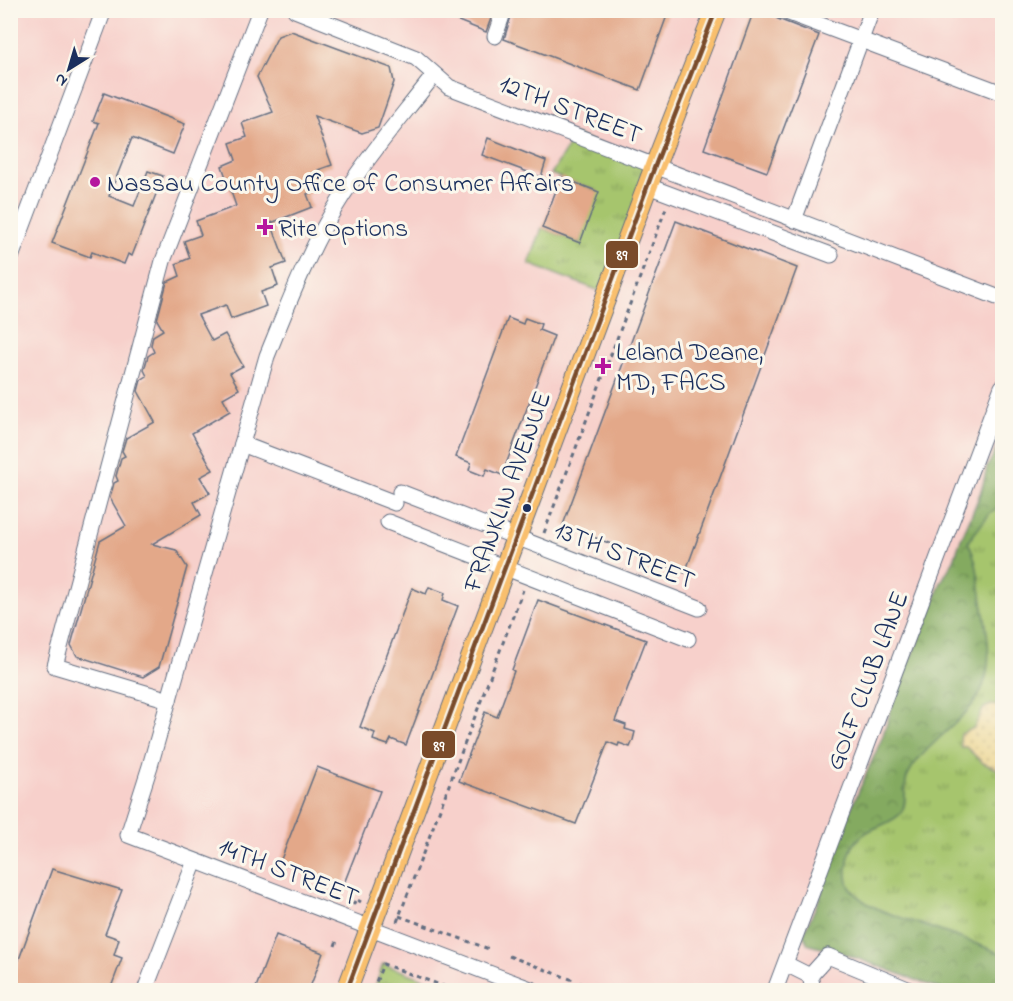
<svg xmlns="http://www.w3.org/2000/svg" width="1013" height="1001" viewBox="0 0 1013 1001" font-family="'Indie Flower',sans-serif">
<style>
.built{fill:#f7d0cb}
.grass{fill:url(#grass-tufts);stroke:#607a66;stroke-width:1.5}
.forest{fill:url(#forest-crowns);stroke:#506c5f;stroke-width:1.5}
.sand{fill:url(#sand-dots);stroke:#84847e;stroke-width:1.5}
.building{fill:#e3a889}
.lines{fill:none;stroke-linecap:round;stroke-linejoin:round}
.minor-casing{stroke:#636e81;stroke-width:17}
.major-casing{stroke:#636e81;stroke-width:22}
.path{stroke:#636e81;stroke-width:3;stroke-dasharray:4.5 4.5;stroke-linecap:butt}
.minor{stroke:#fff;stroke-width:15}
.major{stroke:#f9bf6d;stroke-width:20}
.bus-1-casing{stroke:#fbf7ec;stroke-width:9}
.bus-1{stroke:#7a4b2a;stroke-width:4.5}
.poi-dot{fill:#b5179e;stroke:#fbf7ec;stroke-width:2}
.bus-dot{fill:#1b2f5e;stroke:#fbf7ec;stroke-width:2}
.labels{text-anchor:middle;stroke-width:6;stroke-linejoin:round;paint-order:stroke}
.street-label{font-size:26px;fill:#1b2f5e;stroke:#fbf7ec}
.poi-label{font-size:26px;fill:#1b2f5e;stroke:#fbf7ec;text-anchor:start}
.line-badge{stroke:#fbf7ec;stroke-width:2}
.badge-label{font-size:16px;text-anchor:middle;font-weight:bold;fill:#fff}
</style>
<defs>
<pattern id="grass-tufts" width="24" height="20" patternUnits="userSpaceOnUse" patternTransform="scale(1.5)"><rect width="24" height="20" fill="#a6c56d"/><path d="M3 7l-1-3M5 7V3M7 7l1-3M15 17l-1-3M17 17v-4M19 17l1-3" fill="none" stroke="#86a05d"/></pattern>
<pattern id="forest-crowns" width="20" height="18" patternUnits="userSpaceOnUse" patternTransform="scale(1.5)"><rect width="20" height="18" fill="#84aa60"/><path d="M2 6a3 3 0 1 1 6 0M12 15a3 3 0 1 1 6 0" fill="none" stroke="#6b8b52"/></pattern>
<pattern id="sand-dots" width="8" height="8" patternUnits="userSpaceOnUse" patternTransform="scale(1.5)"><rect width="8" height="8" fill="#eeda9e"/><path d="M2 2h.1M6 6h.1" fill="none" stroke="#ccbb8a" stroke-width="1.8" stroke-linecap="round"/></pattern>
</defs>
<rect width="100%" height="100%" fill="#fbf7ec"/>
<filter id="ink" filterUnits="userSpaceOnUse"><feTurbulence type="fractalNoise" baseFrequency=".0167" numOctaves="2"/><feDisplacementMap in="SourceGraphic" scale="12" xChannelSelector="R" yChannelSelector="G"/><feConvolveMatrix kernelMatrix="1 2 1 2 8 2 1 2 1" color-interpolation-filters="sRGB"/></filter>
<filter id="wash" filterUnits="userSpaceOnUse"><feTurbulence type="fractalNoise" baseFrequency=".008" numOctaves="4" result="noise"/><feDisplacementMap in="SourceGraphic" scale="24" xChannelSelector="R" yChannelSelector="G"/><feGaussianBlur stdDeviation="1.35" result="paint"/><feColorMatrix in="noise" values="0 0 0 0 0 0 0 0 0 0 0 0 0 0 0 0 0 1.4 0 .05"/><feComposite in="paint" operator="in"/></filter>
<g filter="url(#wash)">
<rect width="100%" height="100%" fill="#e9e3c2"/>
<!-- built -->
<polygon class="built" points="10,11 1002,11 1002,436 809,940 943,990 11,990"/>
<!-- grass -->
<g class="grass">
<polygon points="575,135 655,166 608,294 529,264 542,228 580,243 597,191 551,174"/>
<polygon points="1002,436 1002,990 943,990 808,940"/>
<polygon points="383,964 454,990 374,990"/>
</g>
<!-- forest -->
<path class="forest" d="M1002,430V509L997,508L990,513L968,542C979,563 979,586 983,608C990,643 995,680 969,709C952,729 929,744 914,765C911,769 909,773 907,777C903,789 908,803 901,813C892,825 868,826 856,842C847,853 843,879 852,890C867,909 895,915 917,923C945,933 975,942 1002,954V990H943L840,952L813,946L808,944L803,935L820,897L843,827L882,738L899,685L929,615L941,582L954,560L961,539L981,493L987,467L995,452Z"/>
<!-- sand -->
<polygon class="sand" points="991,705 1002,706 1002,771 983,763 966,747 961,747 960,739 961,734 974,728 984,708"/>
<g id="blocks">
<!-- building -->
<g class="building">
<polygon points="431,10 494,10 486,32"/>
<polygon points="513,10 669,10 640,90 504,39"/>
<polygon points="754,10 771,10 773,16 778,19 819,35 767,172 704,149"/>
<polygon points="291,31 391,68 394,82 378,128 362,133 314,116 332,165 318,170 325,188 307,194 312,207 271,223 286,263 272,268 278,286 261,292 266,306 231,319 226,305 198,315 212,341 225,334 243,366 230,373 239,389 223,398 230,411 192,433 213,470 200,477 210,493 194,502 201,515 152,544 176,550 187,567 159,667 143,677 77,656 71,645 100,541 126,526 110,498 114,483 118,481 116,476 121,458 125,456 122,451 126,438 155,422 138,391 141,380 147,376 144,370 148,356 154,352 151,345 153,336 163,330 157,320 167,282 180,276 176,264 190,258 184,241 201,235 196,221 236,206 222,166 236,160 230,143 247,137 242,123 273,112 257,77 278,36"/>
<polygon points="104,93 185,124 173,154 132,138 109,196 134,206 148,171 163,176 132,256 128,254 124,264 92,252 90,257 52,243 99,123 93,121"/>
<polygon points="488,138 546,161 541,177 482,155"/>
<polygon points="561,177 599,192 580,243 542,228"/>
<polygon points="676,221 797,268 685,573 563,525"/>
<polygon points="508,318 523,324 525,318 541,324 539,330 554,336 502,475 487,469 484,476 469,470 471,463 456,457"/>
<polygon points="429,587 445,593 443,600 458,606 406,745 391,739 388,745 373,740 375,733 360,727 412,588 426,594"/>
<polygon points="538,600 646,640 615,721 626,725 625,729 635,732 633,740 630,747 619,743 618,746 608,742 576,824 459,781 485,712 497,717 514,671 512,670"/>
<polygon points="317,767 380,791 343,886 280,862"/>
<polygon points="52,869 122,890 105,934 119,939 114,955 122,958 110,990 10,990 10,984"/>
<polygon points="276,935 323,953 309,990 255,990"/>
</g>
</g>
</g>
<g filter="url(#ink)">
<use href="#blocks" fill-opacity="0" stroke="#636e81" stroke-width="1.5"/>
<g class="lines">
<!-- minor casing -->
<g class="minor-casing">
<g id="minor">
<polyline points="295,10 416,58 449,87 1002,299"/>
<polyline points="781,10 1002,93"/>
<polyline points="495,36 504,10"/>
<path d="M434,75C404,114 370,153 343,195C311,244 289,302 267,356L150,766L128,835L533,990"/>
<polyline points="648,186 831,255"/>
<polyline points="794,220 872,10"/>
<polyline points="10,260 104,10"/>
<polyline points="242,444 395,503"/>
<polyline points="400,492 699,608"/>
<polyline points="388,522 688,639"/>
<polyline points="169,700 55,666 163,261 260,10"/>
<polyline points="786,964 810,976 813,989 815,990"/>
<polyline points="810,976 828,956 910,990"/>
<polyline points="145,990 195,861"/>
<polyline points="775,990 1002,387"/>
</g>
</g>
<!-- major casing -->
<g class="major-casing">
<polyline id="major" points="347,990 655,166 716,10"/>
</g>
<!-- path -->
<g class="path">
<polyline points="544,533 666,208"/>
<polyline points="353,905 356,899 361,902"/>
<polyline points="399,916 489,949"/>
<polyline points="397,922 523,590"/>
<polyline points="335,946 337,940"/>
<polyline points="509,956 573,980"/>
<polyline points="580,983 600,990"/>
<polyline points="373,990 383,964 454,990"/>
</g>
<!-- minor -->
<use href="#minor" class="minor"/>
<!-- major -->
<use href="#major" class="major"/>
<!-- bus-1 casing -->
<g class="bus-1-casing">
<polyline id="bus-1" points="347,990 655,166 716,10"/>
</g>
<!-- bus-1 -->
<use href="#bus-1" class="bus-1"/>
</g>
</g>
<!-- markers -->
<g class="poi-dot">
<circle cx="95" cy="182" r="6"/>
<path d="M262 218h6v6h6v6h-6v6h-6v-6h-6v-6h6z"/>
<path d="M600 357h6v6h6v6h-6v6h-6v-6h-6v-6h6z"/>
</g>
<circle class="bus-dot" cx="527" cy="508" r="5"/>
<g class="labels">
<!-- street labels -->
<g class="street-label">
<text transform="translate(571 108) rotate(21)" y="9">12TH STREET</text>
<text transform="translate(506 491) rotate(-70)" y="9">FRANKLIN AVENUE</text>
<text transform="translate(625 554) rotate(21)" y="9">13TH STREET</text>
<text transform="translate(866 680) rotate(-69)" y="9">GOLF CLUB LANE</text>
<text transform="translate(289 871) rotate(21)" y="9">14TH STREET</text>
</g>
<!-- poi labels -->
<g class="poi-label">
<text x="107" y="191">Nassau County Office of Consumer Affairs</text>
<text x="278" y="236">Rite Options</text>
<text x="616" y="360">Leland Deane,<tspan x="616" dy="30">MD, FACS</tspan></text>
</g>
</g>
<g class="line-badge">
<rect x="605" y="240" width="34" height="29" rx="6" fill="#7a4b2a"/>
<rect x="421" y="730" width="35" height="29" rx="6" fill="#7a4b2a"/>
</g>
<g class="badge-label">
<text x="622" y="260">89</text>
<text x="439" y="751">89</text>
</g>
<!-- margin -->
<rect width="1013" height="1001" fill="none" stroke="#fbf7ec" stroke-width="36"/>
<!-- north arrow -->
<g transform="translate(69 69) rotate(217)" stroke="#fbf7ec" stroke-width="4.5" paint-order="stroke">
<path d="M0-4.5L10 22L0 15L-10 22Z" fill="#1b2f5e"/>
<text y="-9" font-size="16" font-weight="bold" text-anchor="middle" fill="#1b2f5e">N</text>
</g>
</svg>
